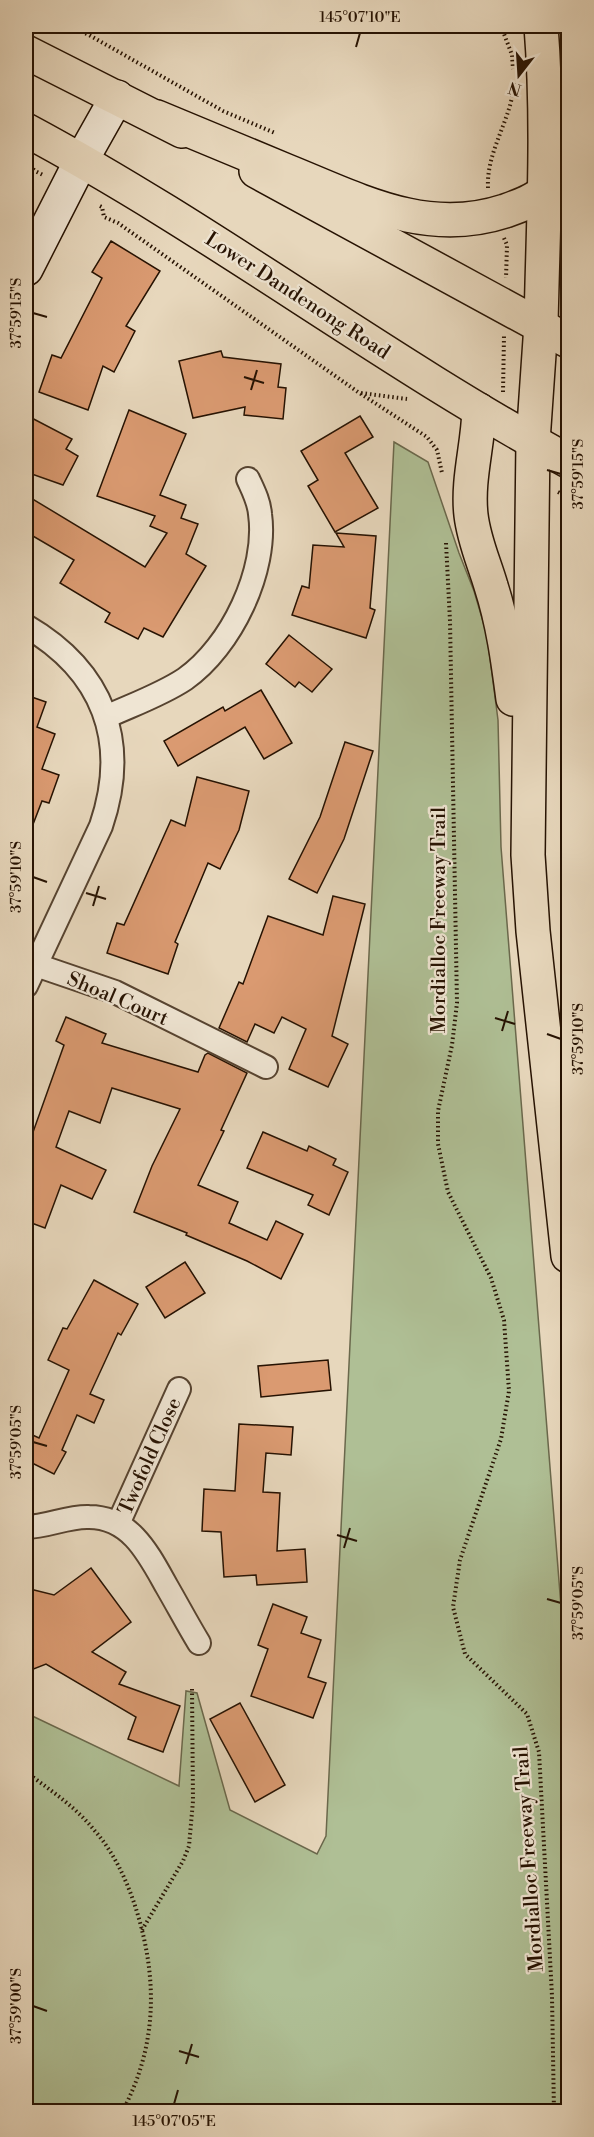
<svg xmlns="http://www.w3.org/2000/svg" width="594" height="2137" viewBox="0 0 594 2137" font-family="'Libre Bodoni',serif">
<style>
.green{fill:#afbf95;stroke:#6a684c;stroke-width:1.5}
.building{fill:#da9a71;stroke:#261202;stroke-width:1.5}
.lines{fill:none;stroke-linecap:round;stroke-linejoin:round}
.minor-casing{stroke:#564330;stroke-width:26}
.secondary-casing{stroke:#261202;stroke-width:36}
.trunk-casing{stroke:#261202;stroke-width:36}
.motorway-casing{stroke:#261202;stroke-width:36}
.path{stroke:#261202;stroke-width:4;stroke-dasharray:1.5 3;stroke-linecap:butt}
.minor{stroke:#efe5d3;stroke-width:22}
.secondary{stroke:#efe5d3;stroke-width:33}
.trunk{stroke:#e7d7bc;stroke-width:33}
.motorway{stroke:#e7d7bc;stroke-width:33}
.ticks{fill:none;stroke:#261202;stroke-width:2}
.labels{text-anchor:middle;stroke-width:4.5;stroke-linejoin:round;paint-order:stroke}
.street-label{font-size:20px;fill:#261202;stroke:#efe5d3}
.neatline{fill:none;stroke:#261202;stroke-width:2}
.ticks-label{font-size:15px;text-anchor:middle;fill:#261202}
</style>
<rect width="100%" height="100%" fill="#e7d7bc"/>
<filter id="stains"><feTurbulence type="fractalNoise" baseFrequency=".00333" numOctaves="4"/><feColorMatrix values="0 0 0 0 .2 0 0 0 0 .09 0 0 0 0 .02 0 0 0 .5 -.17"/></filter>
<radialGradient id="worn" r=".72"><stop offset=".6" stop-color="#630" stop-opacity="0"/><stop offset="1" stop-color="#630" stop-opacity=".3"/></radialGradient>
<!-- green -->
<polygon class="green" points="394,442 428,462 459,553 474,591 487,635 498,720 501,847 568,1695 568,2111 26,2111 26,1713 179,1786 186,1691 197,1693 230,1810 317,1854 326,1836"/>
<!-- building -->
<g class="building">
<polygon points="111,241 160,271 126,326 135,331 114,372 103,366 88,410 39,392 52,355 61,358 102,278 92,272"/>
<polygon points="221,351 223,357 281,364 278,387 286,388 283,419 244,415 245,407 193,418 179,361"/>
<polygon points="129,410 186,434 160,495 186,505 181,518 198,524 186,554 206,566 163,637 144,628 138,639 105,622 110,613 60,583 74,560 26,532 26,495 145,567 167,533 150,526 155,516 97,496"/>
<polygon points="26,415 72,439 66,449 78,456 63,485 26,472"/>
<polygon points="360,416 373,437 345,453 378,508 335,532 308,486 318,480 301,451"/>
<polygon points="336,533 376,536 370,608 375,610 366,638 292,615 302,586 309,588 313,545 344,547"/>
<polygon points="289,635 332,669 312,692 299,682 295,687 266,664"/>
<polygon points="261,690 292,743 264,759 245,727 178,766 164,741 223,707 225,711"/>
<polygon points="26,695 46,702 37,727 55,734 42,769 59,775 49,803 42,801 27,840 26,840"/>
<polygon points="345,742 373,751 344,839 317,893 289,879 320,817"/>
<polygon points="197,777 249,791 239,830 220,869 208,863 175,942 178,944 168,974 107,953 117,923 124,925 171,820 185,826"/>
<polygon points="333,896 365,904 332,1036 348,1044 328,1087 289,1069 306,1029 282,1017 274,1033 255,1024 247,1042 219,1028 239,982 243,984 268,916 323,935"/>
<polygon points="66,1017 106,1034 102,1043 198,1072 205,1055 208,1053 247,1073 221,1130 224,1131 198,1185 238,1202 229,1223 267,1240 276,1221 303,1234 281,1279 247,1261 186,1235 187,1233 134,1212 152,1166 180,1109 112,1088 100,1123 69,1111 56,1147 106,1170 92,1199 61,1185 45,1228 26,1221 26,1132 32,1135 64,1045 56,1041"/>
<polygon points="263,1132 307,1151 309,1146 336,1159 333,1165 348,1172 329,1215 308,1205 313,1195 247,1168"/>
<polygon points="185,1262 205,1293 165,1318 146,1287"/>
<polygon points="94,1280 138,1304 121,1335 118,1333 90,1394 104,1400 94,1423 77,1415 62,1450 66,1452 54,1474 26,1460 26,1432 39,1438 69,1370 48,1360 63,1328 67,1329"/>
<polygon points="328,1360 331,1390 261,1397 258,1366"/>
<polygon points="239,1424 293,1427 291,1455 266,1453 263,1492 280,1493 277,1551 305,1549 307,1582 257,1585 256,1575 224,1577 221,1532 202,1531 204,1489 235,1491"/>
<polygon points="91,1568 131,1622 92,1652 126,1672 119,1684 180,1706 163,1752 128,1739 136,1717 46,1664 26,1672 26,1588 54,1595"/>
<polygon points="273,1604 307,1617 301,1633 321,1640 308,1677 326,1683 313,1718 251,1696 268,1649 258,1645"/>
<polygon points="240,1703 285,1785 255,1802 210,1719"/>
</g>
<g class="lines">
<!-- minor casing -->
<g class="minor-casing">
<g id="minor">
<path d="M26,626C103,671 130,741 101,826L26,986"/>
<path d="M106,717C132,705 161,695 185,679C231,647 268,570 260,514C259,501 253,490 248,479"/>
<polyline points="36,965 115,992 266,1067"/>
<polyline points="118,1524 179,1389"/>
<path d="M26,1527C47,1527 68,1516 89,1517C131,1517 149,1555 167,1587C178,1606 188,1625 199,1643"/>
</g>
</g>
<!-- secondary casing -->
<g class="secondary-casing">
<polyline id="secondary" points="26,269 81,161 117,97"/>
</g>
<!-- trunk casing -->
<g class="trunk-casing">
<g id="trunk">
<polyline points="26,52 182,131"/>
<path d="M26,130C213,230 382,360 568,461"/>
<polyline points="256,171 568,341"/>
<polyline points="533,441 541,325"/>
</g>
</g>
<!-- motorway casing -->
<g class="motorway-casing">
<g id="motorway">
<path d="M157,117C200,135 244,153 287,171C359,200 426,237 505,211C519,206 534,201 545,191"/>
<path d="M541,325C543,225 549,126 541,26"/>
<path d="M479,410C478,446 467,480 471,515C474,541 484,562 491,586C503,623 508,661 513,699"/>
<polyline points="533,441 528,855 533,931 568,1256"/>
</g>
</g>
<!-- path -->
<g class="path">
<polyline points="69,26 89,35 223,111 275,133"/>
<polyline points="501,26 512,55 513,69"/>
<polyline points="30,166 35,171 43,175"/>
<path d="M488,188C486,151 512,119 514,83"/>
<polyline points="100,206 102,207 104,217 118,223 358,392 427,437 437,450 442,473"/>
<polyline points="504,238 507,245 506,278"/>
<polyline points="503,392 504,336"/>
<polyline points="361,393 407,399"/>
<polyline points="558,492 568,497"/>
<polyline points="446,543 450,621 457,1003 452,1045 438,1111 438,1144 448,1192 491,1278 504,1320 509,1391 501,1439 460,1560 453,1607 465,1654 527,1714 539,1752 552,1996 554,2112"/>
<path d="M26,1772C50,1790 76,1807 95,1831C115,1854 128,1883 137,1912C158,1981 157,2047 122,2112"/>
<polyline points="142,1930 183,1861 189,1846 193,1801 192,1689"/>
</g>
<!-- minor -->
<use href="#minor" class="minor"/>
<!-- secondary -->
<use href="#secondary" class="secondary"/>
<!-- trunk -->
<use href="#trunk" class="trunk"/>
<!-- motorway -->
<use href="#motorway" class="motorway"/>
</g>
<!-- ticks -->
<path class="ticks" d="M356,47L360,33M33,313L47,317M244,377L264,383M251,390L257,370M547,470L561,474M33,877L47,882M86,893L106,899M93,906L99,886M495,1018L515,1024M502,1031L508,1011M547,1034L561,1039M33,1442L47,1446M337,1535L357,1541M344,1548L350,1528M547,1599L561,1603M33,2006L47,2011M179,2051L199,2057M186,2064L192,2044M174,2104L178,2090"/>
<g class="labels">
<!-- street labels -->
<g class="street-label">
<text transform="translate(298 295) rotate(33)" y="7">Lower Dandenong Road</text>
<text transform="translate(438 920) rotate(-90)" y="7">Mordialloc Freeway Trail</text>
<text transform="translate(118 998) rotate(23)" y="7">Shoal Court</text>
<text transform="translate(149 1456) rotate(-66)" y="7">Twofold Close</text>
<text transform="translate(528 1859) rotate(-94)" y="7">Mordialloc Freeway Trail</text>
</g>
</g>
<!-- margin -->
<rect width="594" height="2137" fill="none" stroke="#e7d7bc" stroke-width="66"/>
<!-- north arrow -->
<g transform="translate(519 75) rotate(197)" stroke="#efe5d3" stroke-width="4.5" paint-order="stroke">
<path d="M0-4.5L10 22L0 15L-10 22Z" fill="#261202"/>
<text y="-9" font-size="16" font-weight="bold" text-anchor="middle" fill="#261202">N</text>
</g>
<rect x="33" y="33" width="528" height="2071" class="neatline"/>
<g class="ticks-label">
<text x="360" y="22">145°07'10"E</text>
<text transform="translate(16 313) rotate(-90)" y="5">37°59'15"S</text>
<text transform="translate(578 474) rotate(-90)" y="5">37°59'15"S</text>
<text transform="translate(16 877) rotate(-90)" y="5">37°59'10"S</text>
<text transform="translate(578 1039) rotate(-90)" y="5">37°59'10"S</text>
<text transform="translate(16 1442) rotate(-90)" y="5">37°59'05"S</text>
<text transform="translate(578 1603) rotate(-90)" y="5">37°59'05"S</text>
<text transform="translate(16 2006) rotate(-90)" y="5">37°59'00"S</text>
<text x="174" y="2126">145°07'05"E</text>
</g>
<rect width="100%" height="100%" filter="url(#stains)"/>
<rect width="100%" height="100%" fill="url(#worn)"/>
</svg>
